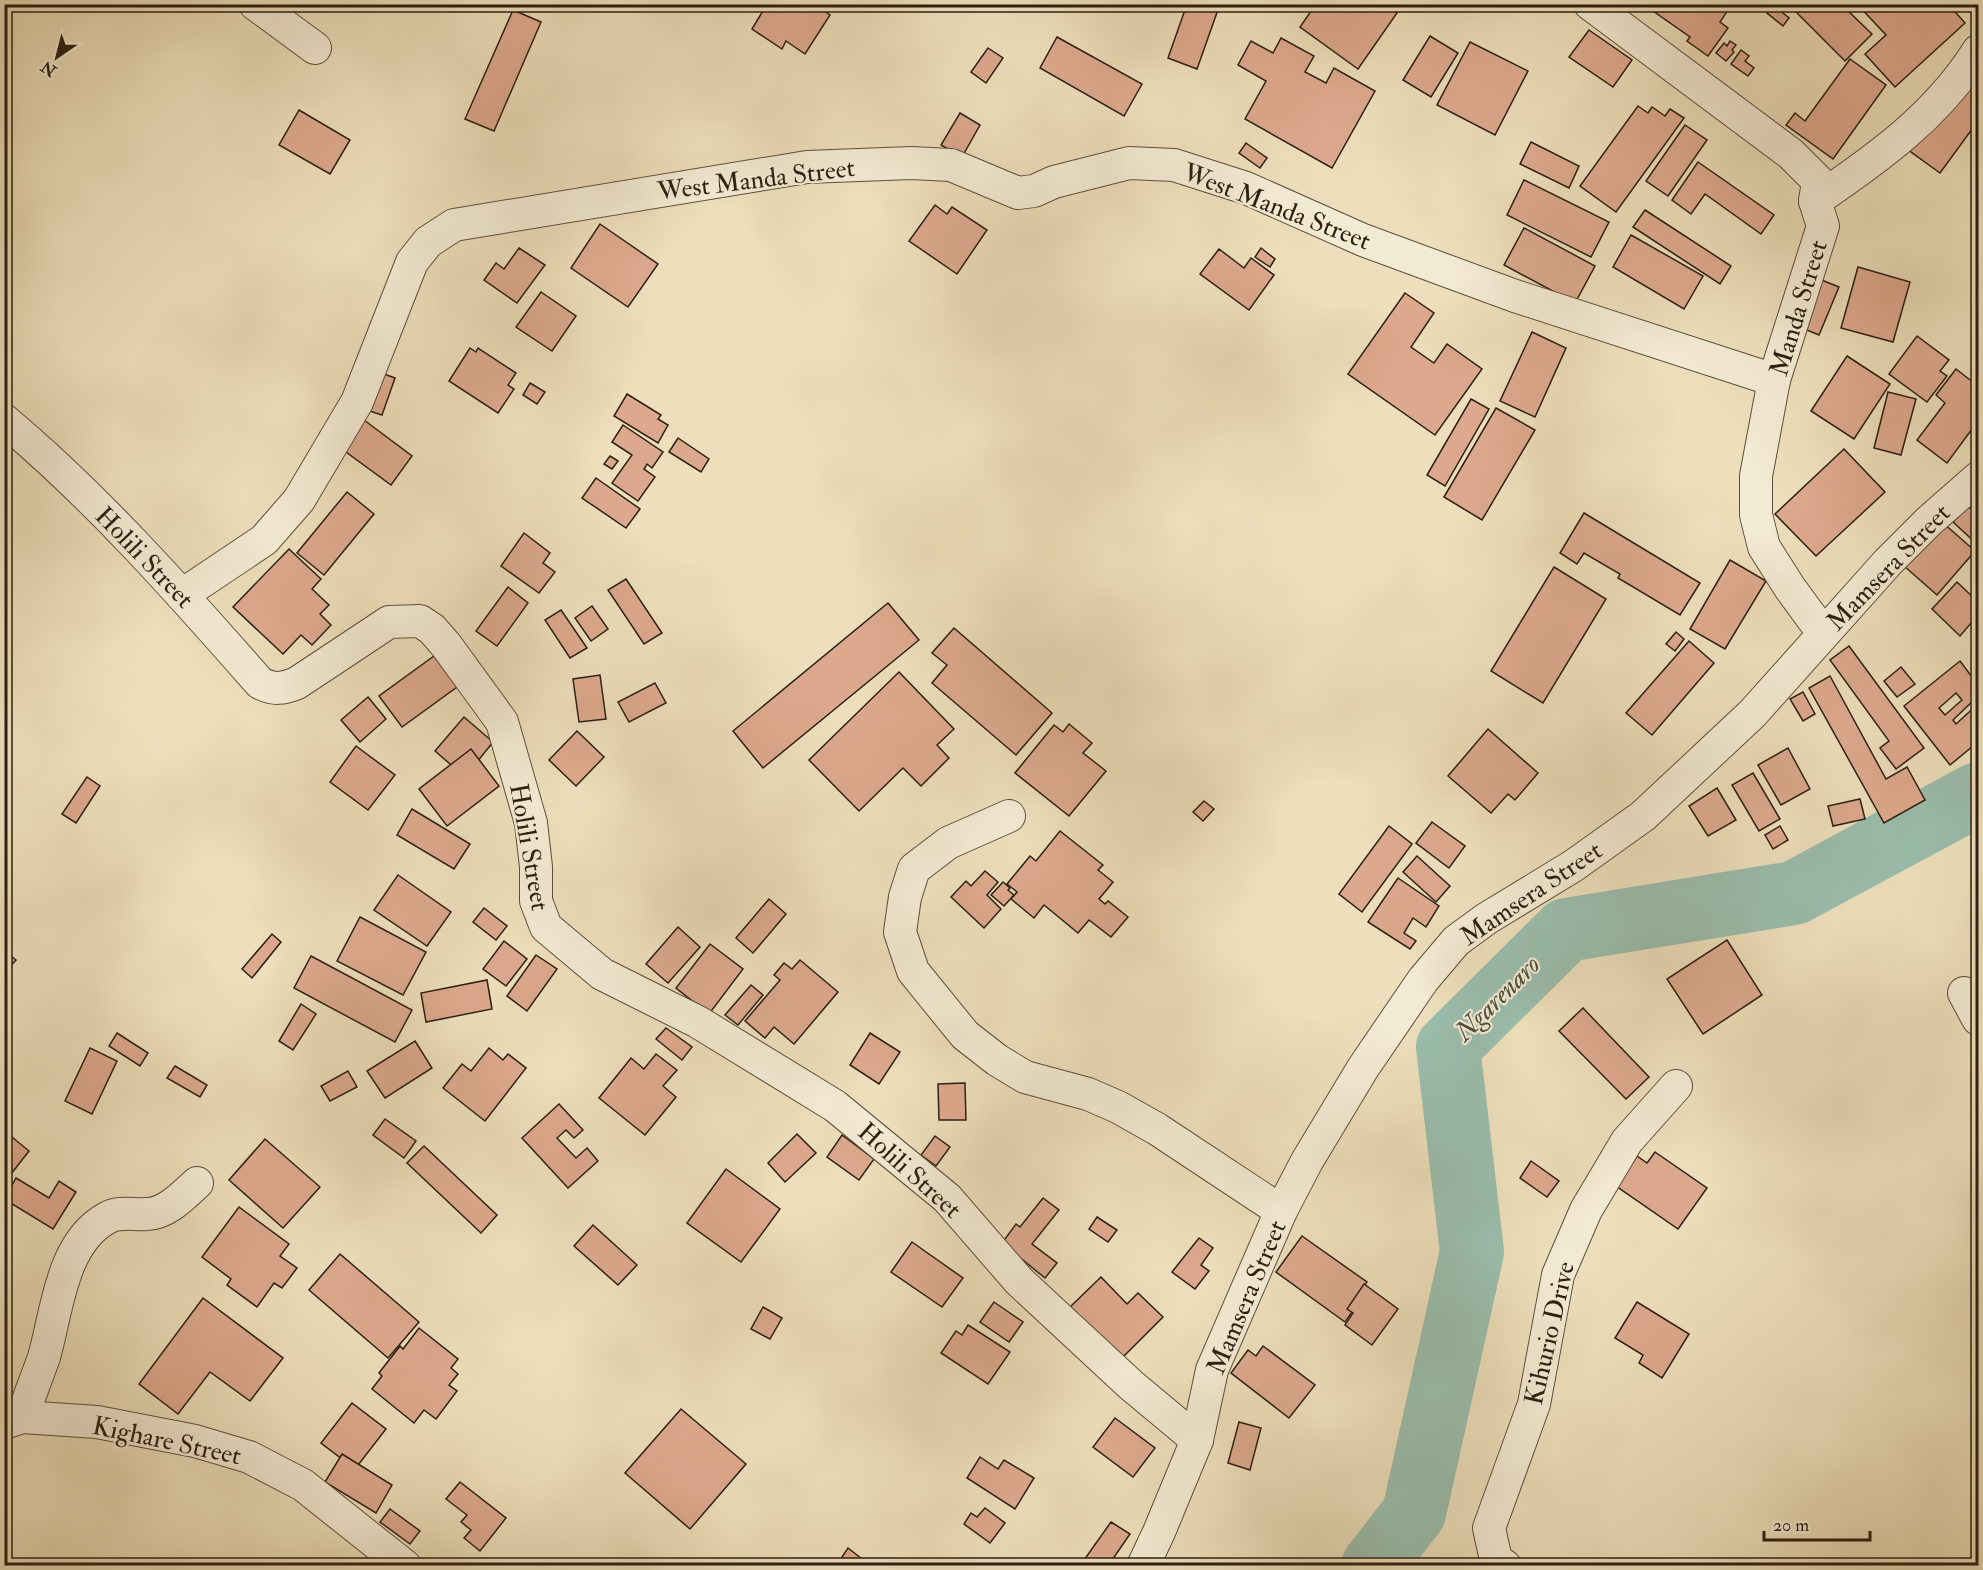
<svg xmlns="http://www.w3.org/2000/svg" width="1983" height="1570" viewBox="0 0 1983 1570" font-family="'IM FELL Double Pica',serif">
<style>
.lines{fill:none;stroke-linecap:round;stroke-linejoin:round}
.river{stroke:#9abdac;stroke-width:64}
.building{fill:#dda98e;stroke:#2b1f11;stroke-width:1.5;fill-rule:evenodd}
.minor-casing{stroke:#5c4f3c;stroke-width:34}
.minor{stroke:#f3ead3;stroke-width:32}
.labels{text-anchor:middle;stroke-width:4.5;stroke-linejoin:round;paint-order:stroke}
.street-label{font-size:26px;fill:#2b1f11;stroke:#f3ead3}
.water-label{font-size:27px;font-style:italic;fill:#4c4e40;stroke:#f3ead3}
</style>
<rect width="100%" height="100%" fill="#eddfbb"/>
<filter id="stains"><feTurbulence type="fractalNoise" baseFrequency=".00333" numOctaves="4"/><feColorMatrix values="0 0 0 0 .2 0 0 0 0 .09 0 0 0 0 .02 0 0 0 .5 -.17"/></filter>
<radialGradient id="worn" r=".72"><stop offset=".6" stop-color="#630" stop-opacity="0"/><stop offset="1" stop-color="#630" stop-opacity=".3"/></radialGradient>
<g class="lines">
<!-- river -->
<polyline class="river" points="1373,1566 1414,1513 1472,1252 1448,1047 1566,930 1794,893 1978,794"/>
</g>
<!-- building -->
<g class="building">
<polygon points="767,4 814,4 830,15 805,54 786,41 782,49 752,29"/>
<polygon points="1187,4 1220,4 1197,69 1168,58"/>
<polygon points="1316,4 1385,4 1397,13 1358,69 1300,27"/>
<polygon points="1643,4 1732,4 1720,22 1728,28 1708,56 1687,41 1690,37"/>
<polygon points="1795,4 1849,4 1845,8 1872,34 1845,61 1792,8"/>
<polygon points="1857,4 1948,4 1965,23 1895,87 1865,54 1886,35"/>
<polygon points="1773,5 1789,18 1783,26 1767,13"/>
<polygon points="513,10 541,22 494,131 465,119"/>
<polygon points="1589,30 1632,60 1613,87 1569,57"/>
<polygon points="1430,36 1458,53 1431,97 1403,80"/>
<polygon points="1057,37 1142,84 1124,116 1040,68"/>
<polygon points="1281,38 1314,56 1305,72 1326,83 1334,68 1375,91 1332,168 1245,119 1266,81 1238,65 1251,41 1273,53"/>
<polygon points="1730,41 1736,45 1732,50 1734,52 1726,61 1716,53 1724,43 1727,46"/>
<polygon points="1470,42 1528,71 1495,135 1437,105"/>
<polygon points="988,48 1003,58 986,83 971,72"/>
<polygon points="1741,50 1749,56 1745,61 1754,68 1748,76 1731,64"/>
<polygon points="1850,59 1886,85 1833,159 1786,125 1795,113 1805,121"/>
<polygon points="1965,71 1978,81 1978,121 1940,173 1907,149"/>
<polygon points="1638,106 1648,113 1652,107 1665,116 1670,109 1684,118 1616,212 1580,186"/>
<polygon points="299,110 350,140 330,174 279,145"/>
<polygon points="960,113 980,125 962,157 941,145"/>
<polygon points="1685,125 1707,140 1668,196 1646,181"/>
<polygon points="1531,142 1579,166 1569,188 1520,164"/>
<polygon points="1246,143 1267,158 1260,168 1239,153"/>
<polygon points="1698,162 1774,215 1761,234 1705,194 1691,214 1672,200"/>
<polygon points="1524,180 1609,222 1591,257 1507,215"/>
<polygon points="935,205 947,214 952,207 987,230 957,274 909,241"/>
<polygon points="1645,210 1731,266 1720,284 1633,227"/>
<polygon points="600,224 658,264 628,307 571,268"/>
<polygon points="1524,228 1595,266 1575,303 1504,265"/>
<polygon points="1631,235 1703,276 1684,309 1613,267"/>
<polygon points="519,248 545,265 517,303 484,280 496,263 504,269"/>
<polygon points="1261,248 1275,259 1270,267 1255,257"/>
<polygon points="1219,249 1244,268 1251,258 1274,275 1249,310 1200,274"/>
<polygon points="1858,267 1910,282 1893,342 1841,328"/>
<polygon points="1819,279 1839,287 1819,335 1792,324"/>
<polygon points="541,292 576,316 552,351 516,327"/>
<polygon points="1405,293 1434,313 1411,347 1434,363 1447,344 1482,369 1435,435 1348,374"/>
<polygon points="1532,332 1566,348 1535,417 1500,401"/>
<polygon points="1917,336 1949,360 1940,371 1947,376 1927,402 1889,374"/>
<polygon points="470,348 476,352 478,348 516,373 508,385 514,389 498,413 449,381"/>
<polygon points="1847,356 1890,384 1854,439 1811,411"/>
<polygon points="1956,369 1978,386 1978,421 1947,463 1917,440 1945,403 1936,395"/>
<polygon points="373,370 395,378 382,415 360,408"/>
<polygon points="530,383 545,392 537,404 523,395"/>
<polygon points="1888,392 1916,399 1901,455 1874,448"/>
<polygon points="627,394 661,415 658,419 668,425 658,443 614,416"/>
<polygon points="1471,399 1489,409 1445,486 1427,475"/>
<polygon points="1496,408 1535,430 1482,520 1444,497"/>
<polygon points="364,420 412,456 391,485 342,449"/>
<polygon points="623,425 663,452 652,468 647,464 644,469 655,477 638,501 612,483 632,455 612,442"/>
<polygon points="678,438 709,459 701,472 669,452"/>
<polygon points="1844,449 1885,492 1816,556 1775,514"/>
<polygon points="610,456 618,461 612,469 604,464"/>
<polygon points="596,478 640,509 626,528 582,498"/>
<polygon points="347,492 374,514 324,575 297,553"/>
<polygon points="1968,506 1978,516 1978,545 1953,522"/>
<polygon points="1584,513 1700,583 1680,615 1618,578 1620,574 1584,553 1577,564 1560,553"/>
<polygon points="1942,522 1975,551 1937,595 1904,566"/>
<polygon points="524,533 550,553 543,563 555,572 539,593 501,566"/>
<polygon points="289,549 321,579 312,589 329,605 320,614 331,625 312,645 301,635 283,654 233,607"/>
<polygon points="1730,560 1766,581 1725,649 1690,629"/>
<polygon points="1554,567 1606,599 1543,703 1491,671"/>
<polygon points="626,579 662,633 644,644 608,590"/>
<polygon points="1957,582 1978,602 1978,615 1960,636 1932,609"/>
<polygon points="508,587 528,603 497,646 476,631"/>
<polygon points="888,603 919,640 763,768 733,731"/>
<polygon points="592,606 608,629 591,641 575,618"/>
<polygon points="561,610 587,648 570,658 545,620"/>
<polygon points="954,628 1052,713 1016,755 932,683 947,665 932,653"/>
<polygon points="1676,632 1684,639 1675,651 1666,644"/>
<polygon points="1689,641 1714,663 1652,735 1626,713"/>
<polygon points="1849,646 1924,748 1896,769 1880,748 1889,741 1830,660"/>
<polygon points="434,656 457,687 402,727 379,696"/>
<path d="M1960,661L1978,685V701L1976,698L1953,720L1956,724L1978,704V742L1950,765L1904,706ZM1956,693L1962,700L1945,715L1939,708Z"/>
<polygon points="1901,667 1915,684 1897,697 1884,681"/>
<polygon points="899,672 954,729 937,745 949,758 921,786 903,768 859,811 809,760"/>
<polygon points="600,675 606,719 579,722 573,679"/>
<polygon points="1830,676 1886,779 1907,767 1925,800 1884,823 1809,688"/>
<polygon points="655,683 666,703 629,722 618,702"/>
<polygon points="1803,692 1815,714 1803,721 1790,699"/>
<polygon points="368,697 386,719 360,742 341,720"/>
<polygon points="464,717 493,742 465,777 435,751"/>
<polygon points="1069,724 1092,743 1083,753 1106,771 1069,816 1015,773 1054,725 1063,732"/>
<polygon points="1488,729 1538,773 1515,800 1508,794 1491,813 1448,776"/>
<polygon points="577,731 604,757 576,786 549,760"/>
<polygon points="356,746 395,775 368,810 330,782"/>
<polygon points="1788,748 1810,789 1781,805 1758,765"/>
<polygon points="471,749 499,786 447,826 419,789"/>
<polygon points="1753,773 1780,819 1759,831 1732,785"/>
<polygon points="87,777 100,786 76,823 62,814"/>
<polygon points="1717,788 1736,820 1708,836 1689,806"/>
<polygon points="1860,799 1865,819 1833,826 1828,806"/>
<polygon points="1204,801 1214,809 1203,821 1193,812"/>
<polygon points="412,809 470,844 454,869 397,835"/>
<polygon points="1432,822 1465,846 1449,868 1416,843"/>
<polygon points="1389,826 1412,844 1362,912 1339,894"/>
<polygon points="1780,826 1788,840 1773,849 1765,835"/>
<polygon points="1060,831 1103,865 1098,870 1113,882 1099,899 1105,904 1108,901 1128,917 1111,937 1089,920 1078,933 1044,905 1034,918 1011,899 1017,892 1007,884 1030,856 1036,861"/>
<polygon points="1417,856 1450,886 1436,902 1403,872"/>
<polygon points="985,871 998,882 987,895 1001,909 984,928 951,897 966,881 971,886"/>
<polygon points="398,875 451,912 427,946 374,910"/>
<polygon points="1398,878 1439,906 1426,927 1413,918 1404,933 1416,941 1410,949 1368,922"/>
<polygon points="1003,882 1010,888 1008,890 1014,895 1004,906 991,895"/>
<polygon points="769,899 786,914 753,953 736,938"/>
<polygon points="484,908 507,926 496,940 473,922"/>
<polygon points="360,917 426,952 403,995 337,961"/>
<polygon points="678,927 700,947 668,983 646,964"/>
<polygon points="272,934 281,942 252,978 242,969"/>
<polygon points="1727,940 1762,995 1703,1034 1667,979"/>
<polygon points="504,941 527,959 506,986 483,969"/>
<polygon points="710,944 743,969 709,1014 676,988"/>
<polygon points="4,950 16,960 4,973"/>
<polygon points="536,955 557,969 527,1011 507,996"/>
<polygon points="311,956 412,1010 395,1042 294,988"/>
<polygon points="800,960 838,992 794,1044 774,1027 765,1038 745,1021 780,980 774,975 784,963 792,969"/>
<polygon points="487,980 492,1009 426,1022 421,993"/>
<polygon points="751,985 763,995 738,1025 725,1015"/>
<polygon points="301,1004 316,1014 293,1050 279,1041"/>
<polygon points="1583,1008 1649,1077 1626,1099 1559,1031"/>
<polygon points="666,1028 692,1047 682,1060 656,1039"/>
<polygon points="117,1033 148,1053 140,1066 109,1046"/>
<polygon points="870,1033 900,1052 879,1084 850,1065"/>
<polygon points="415,1041 432,1068 385,1098 367,1071"/>
<polygon points="90,1048 117,1061 92,1114 65,1101"/>
<polygon points="489,1048 503,1060 508,1054 526,1068 485,1121 443,1088 462,1064 471,1071"/>
<polygon points="656,1054 677,1070 663,1086 676,1097 645,1135 599,1098 631,1058 644,1069"/>
<polygon points="175,1066 207,1085 200,1097 167,1078"/>
<polygon points="348,1071 357,1087 330,1101 321,1086"/>
<polygon points="965,1083 966,1120 939,1120 938,1084"/>
<polygon points="559,1104 583,1130 574,1138 566,1130 557,1138 576,1158 587,1148 598,1161 568,1188 522,1138"/>
<polygon points="385,1119 416,1141 404,1158 373,1135"/>
<polygon points="7,1133 29,1151 4,1183 4,1136"/>
<polygon points="797,1134 816,1153 785,1182 768,1163"/>
<polygon points="842,1135 874,1159 859,1180 827,1157"/>
<polygon points="935,1136 950,1147 936,1166 921,1155"/>
<polygon points="265,1139 320,1187 283,1228 229,1180"/>
<polygon points="424,1146 497,1215 481,1233 407,1163"/>
<polygon points="1655,1152 1707,1188 1678,1229 1616,1186 1637,1156 1647,1163"/>
<polygon points="1531,1161 1559,1181 1547,1197 1520,1178"/>
<polygon points="726,1169 780,1209 741,1262 687,1223"/>
<polygon points="16,1178 49,1198 59,1181 76,1192 53,1229 4,1199"/>
<polygon points="1043,1198 1059,1210 1032,1244 1057,1263 1045,1278 1002,1243 1016,1224 1020,1227"/>
<polygon points="239,1207 289,1244 280,1256 297,1268 282,1288 274,1283 257,1307 227,1285 231,1279 202,1257"/>
<polygon points="1097,1217 1117,1230 1108,1242 1089,1229"/>
<polygon points="593,1225 637,1265 618,1285 574,1246"/>
<polygon points="1302,1236 1367,1282 1360,1292 1364,1295 1345,1322 1276,1272"/>
<polygon points="1199,1238 1213,1248 1201,1265 1209,1271 1195,1289 1172,1272"/>
<polygon points="912,1242 963,1278 942,1307 891,1272"/>
<polygon points="340,1254 419,1322 388,1358 309,1290"/>
<polygon points="1101,1277 1127,1304 1138,1293 1163,1317 1119,1361 1068,1309"/>
<polygon points="1364,1284 1398,1309 1372,1345 1345,1325 1353,1313 1347,1309"/>
<polygon points="203,1298 283,1358 250,1401 210,1372 178,1414 139,1384"/>
<polygon points="994,1302 1023,1322 1009,1342 980,1322"/>
<polygon points="1637,1302 1689,1334 1662,1378 1639,1363 1643,1355 1615,1338"/>
<polygon points="763,1307 782,1318 770,1339 751,1329"/>
<polygon points="968,1325 1010,1352 988,1384 941,1353 956,1331 962,1335"/>
<polygon points="419,1328 458,1359 451,1368 458,1374 449,1385 457,1391 436,1419 424,1410 414,1423 372,1389 382,1376 379,1373 400,1346 403,1349"/>
<polygon points="1263,1346 1315,1385 1289,1418 1231,1373 1248,1350 1256,1356"/>
<polygon points="352,1403 386,1429 355,1469 321,1443"/>
<polygon points="681,1409 746,1464 690,1529 625,1473"/>
<polygon points="1115,1418 1155,1448 1133,1477 1093,1447"/>
<polygon points="1239,1422 1261,1428 1250,1470 1228,1463"/>
<polygon points="342,1454 392,1485 376,1513 325,1482"/>
<polygon points="980,1457 998,1469 1004,1460 1034,1478 1015,1509 967,1478"/>
<polygon points="460,1482 506,1518 480,1551 464,1538 471,1530 461,1522 467,1515 446,1499"/>
<polygon points="985,1508 1005,1523 990,1543 964,1524 971,1513 977,1517"/>
<polygon points="390,1509 420,1531 410,1544 380,1522"/>
<polygon points="1111,1522 1130,1534 1108,1566 1093,1566 1084,1560"/>
<polygon points="848,1548 871,1566 836,1566"/>
</g>
<g class="lines">
<!-- minor casing -->
<g class="minor-casing">
<g id="minor">
<polyline points="255,4 315,48"/>
<polyline points="1590,4 1791,154 1818,181 1815,201 1823,226 1774,380 1756,476 1756,515 1764,547 1790,588 1823,633"/>
<path d="M1815,201C1878,158 1937,116 1978,51"/>
<path d="M4,420C97,498 180,592 260,683C274,690 283,689 297,683L389,622L420,621L432,629L446,645L502,722L531,823L536,867V901L546,927L602,974L698,1022L835,1106L947,1198L1019,1281L1131,1385L1197,1440"/>
<polyline points="182,595 264,540 299,500 357,402 412,262 428,242 454,225 807,167 911,163 951,165 1018,193 1034,191 1054,182 1129,163 1174,165 1246,188 1363,240 1515,296 1774,380"/>
<polyline points="1009,816 948,843 914,869 905,897 900,932 913,971 965,1035 997,1060 1025,1077 1088,1094 1118,1107 1157,1129 1281,1211"/>
<polyline points="1964,993 1978,1019"/>
<path d="M22,1417C29,1397 37,1377 44,1357C57,1312 61,1243 107,1218C119,1211 134,1215 147,1214C166,1214 184,1195 197,1183"/>
<polyline points="4,1423 22,1417 97,1422 195,1441 249,1457 303,1485 405,1566"/>
<polyline points="1143,1566 1159,1532 1197,1440 1212,1370 1281,1211 1307,1161 1363,1068 1423,980 1456,941 1486,919 1573,866 1643,816 1752,714 1888,562 1929,521 1978,478"/>
<polyline points="1505,1566 1496,1560 1489,1528 1534,1404 1558,1275 1586,1210 1627,1141 1676,1086"/>
</g>
</g>
<!-- minor -->
<use href="#minor" class="minor"/>
</g>
<g class="labels">
<!-- street labels -->
<g class="street-label">
<text transform="translate(756 179) rotate(-7)" y="9">West Manda Street</text>
<text transform="translate(1277 206) rotate(21)" y="9">West Manda Street</text>
<text transform="translate(1798 308) rotate(-73)" y="9">Manda Street</text>
<text transform="translate(145 557) rotate(46)" y="9">Holili Street</text>
<text transform="translate(1888 567) rotate(-46)" y="9">Mamsera Street</text>
<text transform="translate(530 847) rotate(80)" y="9">Holili Street</text>
<text transform="translate(1531 893) rotate(-34)" y="9">Mamsera Street</text>
<text transform="translate(910 1170) rotate(42)" y="9">Holili Street</text>
<text transform="translate(1246 1297) rotate(-67)" y="9">Mamsera Street</text>
<text transform="translate(1549 1333) rotate(-77)" y="9">Kihurio Drive</text>
<text transform="translate(167 1440) rotate(12)" y="9">Kighare Street</text>
</g>
<!-- water labels -->
<g class="water-label">
<text transform="translate(1497 998) rotate(-45)" y="9">Ngarenaro</text>
</g>
</g>
<!-- margin -->
<rect width="1983" height="1570" fill="none" stroke="#eddfbb" stroke-width="24"/>
<rect x="6" y="6" width="1971" height="1558" fill="none" stroke="#2b1f11" stroke-width="3"/>
<rect x="12" y="12" width="1959" height="1546" fill="none" stroke="#2b1f11" stroke-width="1.5"/>
<!-- north arrow -->
<g transform="translate(57 57) rotate(215)" stroke="#f3ead3" stroke-width="4.5" paint-order="stroke">
<path d="M0-4.5L10 22L0 15L-10 22Z" fill="#2b1f11"/>
<text y="-9" font-size="16" font-weight="bold" text-anchor="middle" fill="#2b1f11">N</text>
</g>
<!-- scale -->
<path d="M1764 1531v9h106v-9" fill="none" stroke="#2b1f11" stroke-width="3"/>
<text x="1773" y="1531" font-size="18" fill="#2b1f11" stroke="#f3ead3" stroke-width="4.5" paint-order="stroke">20 m</text>
<rect width="100%" height="100%" filter="url(#stains)"/>
<rect width="100%" height="100%" fill="url(#worn)"/>
</svg>
